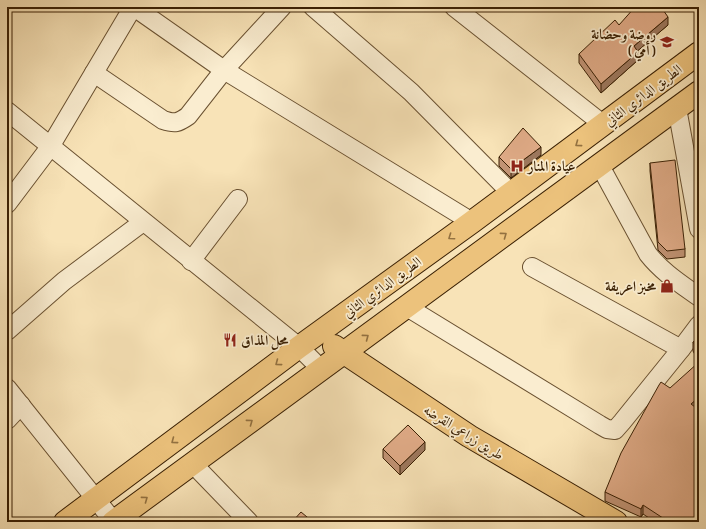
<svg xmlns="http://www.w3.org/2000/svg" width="706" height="529" viewBox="0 0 706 529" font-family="Alegreya,Amiri,serif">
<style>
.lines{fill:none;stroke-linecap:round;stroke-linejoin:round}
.minor-casing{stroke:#6a5131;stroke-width:20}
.major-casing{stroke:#3a2004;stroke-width:24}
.minor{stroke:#faedd0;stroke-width:18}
.major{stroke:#ecc27c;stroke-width:22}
.wall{fill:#c19374;stroke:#3a2004}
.shaded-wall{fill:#9d785e;stroke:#3a2004}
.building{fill:#e0ab87;stroke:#3a2004}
.oneway{stroke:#937140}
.labels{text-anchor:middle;stroke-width:3.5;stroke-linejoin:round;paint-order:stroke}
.poi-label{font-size:14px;font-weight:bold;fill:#3a2004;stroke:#faedd0;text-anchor:end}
.street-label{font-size:14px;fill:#3a2004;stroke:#faedd0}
</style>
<rect width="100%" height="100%" fill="#f8e3b7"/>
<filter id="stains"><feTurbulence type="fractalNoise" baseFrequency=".005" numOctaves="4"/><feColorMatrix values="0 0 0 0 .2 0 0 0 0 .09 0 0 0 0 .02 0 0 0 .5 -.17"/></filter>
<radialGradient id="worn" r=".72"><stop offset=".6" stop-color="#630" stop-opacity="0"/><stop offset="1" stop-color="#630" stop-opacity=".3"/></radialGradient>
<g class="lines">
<!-- minor casing -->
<g class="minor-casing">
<g id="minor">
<polyline points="134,7 224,70 472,222"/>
<polyline points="313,7 411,92 511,193"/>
<polyline points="454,7 604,125"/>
<path d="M94,73L163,120C175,124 178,123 188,116L224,70L282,7"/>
<polyline points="677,108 699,229"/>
<polyline points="7,111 299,347 321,369"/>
<path d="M599,164L648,254C662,272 681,284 699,297"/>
<polyline points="7,204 50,147 133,7"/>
<polyline points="191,261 238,199"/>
<polyline points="407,307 600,425 607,429 615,430 622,422 681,349 532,267"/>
<polyline points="7,331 64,281 143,222"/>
<polyline points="681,349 699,325"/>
<polyline points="7,388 114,522"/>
<polyline points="7,420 21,405"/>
<polyline points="193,464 249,522"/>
</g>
</g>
<!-- major casing -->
<g class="major-casing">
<g id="major">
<polyline points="334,346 469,436 616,522"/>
<polyline points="65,522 299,347 472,222 699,53"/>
<polyline points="113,522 699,92"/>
</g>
</g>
<!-- minor -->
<use href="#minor" class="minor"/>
<!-- major -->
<use href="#major" class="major"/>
</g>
<!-- wall -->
<g class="wall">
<polygon points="619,25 668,25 637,51 638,60 601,93 579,63 579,54"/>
<polygon points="698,129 699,129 699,159 698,137"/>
<polygon points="541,155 511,178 499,166 499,157"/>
<polygon points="650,163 685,249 685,257 667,259 658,250 650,171"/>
<polygon points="693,342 699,342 699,362 693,351"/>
<polygon points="696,408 699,522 655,522 643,514 641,517 605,501 605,492"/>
<polygon points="383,449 425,450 400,475 383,458"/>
</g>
<!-- shaded-wall -->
<g class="shaded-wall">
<polygon points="668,17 668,25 634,54 634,46"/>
<polygon points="638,52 638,60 601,93 601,84"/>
<polygon points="541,147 541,155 511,178 511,169"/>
<polygon points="699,397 699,406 691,413 691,404"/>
<polygon points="425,442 425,450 400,475 400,466"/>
<polygon points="643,505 643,514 641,517 641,509"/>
</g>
<!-- building -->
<g class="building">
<polygon points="635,7 661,7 668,17 634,46 638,52 601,84 579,54 615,20 619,25"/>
<polygon points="523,128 541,147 511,169 499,157"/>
<polygon points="698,129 699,129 699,150"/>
<polygon points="675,160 685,249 667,251 658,242 650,163"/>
<polygon points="695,340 699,342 699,353 693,342"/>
<polygon points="699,362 699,397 691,404 699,410 699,522 669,522 643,505 641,509 605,492 621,453 659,385 661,382 670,388"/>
<polygon points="408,425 425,442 400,466 383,449"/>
<polygon points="301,512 313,522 292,522"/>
</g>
<!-- one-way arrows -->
<defs><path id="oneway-chevron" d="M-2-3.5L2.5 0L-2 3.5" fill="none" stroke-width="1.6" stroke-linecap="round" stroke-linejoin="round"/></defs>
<g class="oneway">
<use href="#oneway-chevron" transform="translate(578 144) rotate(144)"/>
<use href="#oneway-chevron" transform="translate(504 235) rotate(-36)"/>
<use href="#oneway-chevron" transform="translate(451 237) rotate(145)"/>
<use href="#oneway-chevron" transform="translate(366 337) rotate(-37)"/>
<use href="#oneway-chevron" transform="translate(278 363) rotate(143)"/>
<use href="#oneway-chevron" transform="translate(250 422) rotate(-36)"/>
<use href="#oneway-chevron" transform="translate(174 441) rotate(143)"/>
<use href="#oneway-chevron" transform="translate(145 499) rotate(-36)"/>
</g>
<!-- icons -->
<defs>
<g id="school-bare" transform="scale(1.08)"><path d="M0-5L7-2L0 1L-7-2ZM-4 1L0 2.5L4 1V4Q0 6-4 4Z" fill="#8f2418" stroke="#faedd0" stroke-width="2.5" paint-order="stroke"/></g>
<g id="hospital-bare" transform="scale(1.08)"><path d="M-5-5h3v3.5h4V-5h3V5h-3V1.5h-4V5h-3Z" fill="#8f2418" stroke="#faedd0" stroke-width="2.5" paint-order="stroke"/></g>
<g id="shop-bare" transform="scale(1.08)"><path d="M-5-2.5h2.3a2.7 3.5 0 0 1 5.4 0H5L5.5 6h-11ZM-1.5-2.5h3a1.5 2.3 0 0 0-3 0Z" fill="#8f2418" stroke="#faedd0" stroke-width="2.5" paint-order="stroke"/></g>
<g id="restaurant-bare" transform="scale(1.08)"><path d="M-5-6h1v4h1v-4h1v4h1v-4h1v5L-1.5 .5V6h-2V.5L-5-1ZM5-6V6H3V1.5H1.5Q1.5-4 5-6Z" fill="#8f2418" stroke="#faedd0" stroke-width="2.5" paint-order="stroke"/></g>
</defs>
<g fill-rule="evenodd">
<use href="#school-bare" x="667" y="42"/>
<use href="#hospital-bare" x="517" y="166"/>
<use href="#shop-bare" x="667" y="286"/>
<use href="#restaurant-bare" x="230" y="340"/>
</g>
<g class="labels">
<!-- poi labels -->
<g class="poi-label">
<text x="656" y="39">روضة وحضانة<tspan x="656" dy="16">( أمي )</tspan></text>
<text x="528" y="171" text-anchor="start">عيادة المنار</text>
<text x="656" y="291">مخبز اعريفة</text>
<text x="241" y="345" text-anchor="start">محل المذاق</text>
</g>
<!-- street labels -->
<g class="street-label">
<text transform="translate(643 95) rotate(-37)" y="5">الطريق الدائري الثاني</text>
<text transform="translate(382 287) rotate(-36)" y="5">الطريق الدائري الثاني</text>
<text transform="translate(464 432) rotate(32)" y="5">طريق زراعي القرضه</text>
</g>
</g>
<!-- margin -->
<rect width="706" height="529" fill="none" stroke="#f8e3b7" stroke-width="24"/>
<rect x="8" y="8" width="690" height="513" fill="none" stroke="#3a2004" stroke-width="2"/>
<rect x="12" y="12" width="682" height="505" fill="none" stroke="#3a2004"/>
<rect width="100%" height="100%" filter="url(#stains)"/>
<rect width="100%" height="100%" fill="url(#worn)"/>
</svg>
